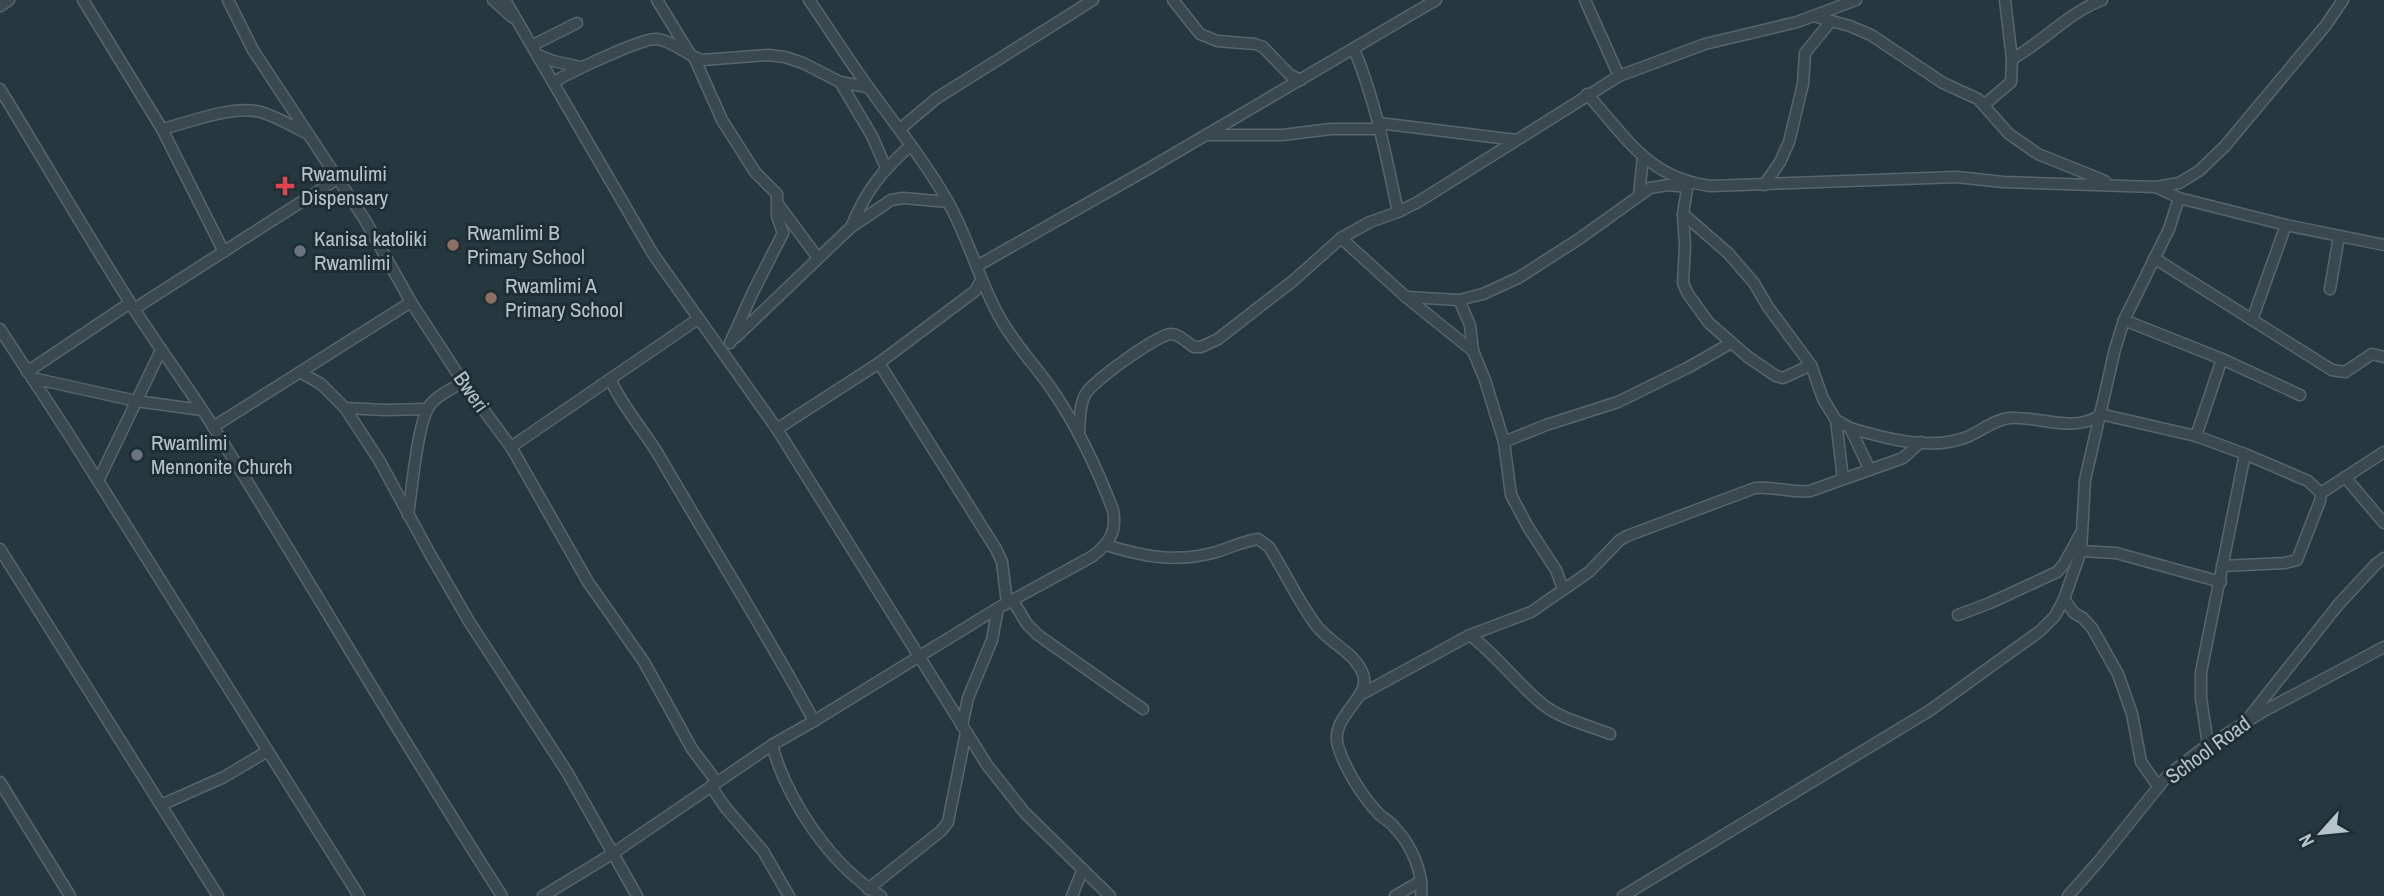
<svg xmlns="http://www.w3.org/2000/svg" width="2384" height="896" viewBox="0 0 2384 896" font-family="'Archivo Narrow',sans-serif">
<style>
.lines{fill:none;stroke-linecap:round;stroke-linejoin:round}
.street-casing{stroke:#57666d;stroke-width:13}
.street{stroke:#39494f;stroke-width:10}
.health-dot{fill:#e0444e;stroke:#1e2e34;stroke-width:2.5}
.education-dot{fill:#8d6e63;stroke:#1e2e34;stroke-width:2.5}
.worship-dot{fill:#6b7280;stroke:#1e2e34;stroke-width:2.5}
.labels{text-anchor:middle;stroke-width:6;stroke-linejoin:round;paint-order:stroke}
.poi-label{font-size:21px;fill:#b5c3ca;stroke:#1e2e34;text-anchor:start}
.street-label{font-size:21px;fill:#b5c3ca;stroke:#1e2e34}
</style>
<rect width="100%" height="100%" fill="#25383f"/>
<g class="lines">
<!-- street casing -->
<g class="street-casing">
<g id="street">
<polyline points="83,0 162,129 224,252"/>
<polyline points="228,0 253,50 365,220 411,302 463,382 511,447 588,582 644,662 692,749 717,782"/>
<polyline points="493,0 512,17"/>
<polyline points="505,0 653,254 777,429 987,765 1025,813 1110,896"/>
<polyline points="657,0 690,54"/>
<polyline points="1173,0 1200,34 1217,41 1255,44 1263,47 1290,75 1301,80"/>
<polyline points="1585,0 1619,76"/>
<polyline points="0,6 9,0"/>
<polyline points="1813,16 1850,26 1871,35 1943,83 1978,99 2009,134 2038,154 2105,181"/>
<polyline points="533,45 577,23"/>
<path d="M1354,49C1376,102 1386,156 1398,212"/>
<polyline points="538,55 553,61 581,67"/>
<polyline points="694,57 722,120 755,172 777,194 777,216 783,233 753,292 730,343"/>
<path d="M2012,59C2043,42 2068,13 2102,0"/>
<path d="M554,82C569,73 643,37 657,39C673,41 686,55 702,60L768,55L785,57L803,63L840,82L867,87"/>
<polyline points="840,82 872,136 886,168"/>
<path d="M0,89C43,159 85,231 129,301C156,344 187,385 214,428C311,583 403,742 502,896"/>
<path d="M1587,94C1627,138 1648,178 1711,186L1957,177L2003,182L2156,187L2179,183L2199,171L2225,146L2326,25L2343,0"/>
<polyline points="1984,105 2011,82 2012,59 2005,0"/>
<polyline points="1379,123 1516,140"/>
<path d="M162,129C191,122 231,105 261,112C277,117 292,126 306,133"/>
<polyline points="900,129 937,98 1093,0"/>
<polyline points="1209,135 1282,135 1331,129 1381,129"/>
<polyline points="1688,183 1683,214 1685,246 1683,283 1688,294 1709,323 1748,357 1776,376 1783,378 1811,365"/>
<polyline points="1764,185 1780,162 1789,142 1803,84 1805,53 1831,21"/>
<polyline points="2156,187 2179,198 2286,225 2384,245"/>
<polyline points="1639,195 1643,157"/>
<polyline points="778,204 818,258"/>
<polyline points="1683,214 1728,253 1754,283 1768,307 1811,365 1823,399 1836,420 1850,428 1870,470"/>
<path d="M851,227C867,189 881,172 911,145"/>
<polyline points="1341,238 1406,297 1473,351 1485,380 1504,442 1511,495 1528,527 1556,570 1563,589"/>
<polyline points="2154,258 2332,370 2345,372 2372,354 2384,357"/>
<polyline points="977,266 1148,169 1436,0"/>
<polyline points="2330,289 2339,236"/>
<polyline points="1406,297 1459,300 1483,294 1518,278 1579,239 1650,188 1668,185 1688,187"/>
<polyline points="1459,300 1470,325 1473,351"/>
<polyline points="134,309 337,179"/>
<polyline points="2124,320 2222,359 2300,395"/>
<polyline points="2252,320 2286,225"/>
<polyline points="0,329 68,433 359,896"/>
<polyline points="735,338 851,227 878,209 891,200 903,198 948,202"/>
<polyline points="879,363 996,549 1002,562 1007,603"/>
<polyline points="27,372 130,303"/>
<polyline points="300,372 321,384 345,408 379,460 430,554 470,623 567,772 637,896"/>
<polyline points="32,378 136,401 202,410"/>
<path d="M610,379C623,408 645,431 661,459C712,547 766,632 814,721"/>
<polyline points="345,408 385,410 428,409"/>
<polyline points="2100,414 2196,436 2245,454 2308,481 2321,493 2320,501 2297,560 2285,563 2222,566"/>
<polyline points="1836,420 1843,479"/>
<polyline points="213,427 411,302"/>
<path d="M1850,428C1884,438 1927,450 1961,439C1979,434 1991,420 2010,418C2041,416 2070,433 2099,416"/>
<polyline points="777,429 879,363 975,291 981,280"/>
<path d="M1079,433C1080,421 1079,406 1085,395C1091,382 1157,335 1171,334C1180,334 1187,343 1194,347H1201L1218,339L1294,280L1341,238L1370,222L1398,212L1418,202L1619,76L1705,44L1797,22L1856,0"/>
<polyline points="2196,436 2222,359"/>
<polyline points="1504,442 1546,425 1618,402 1689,367 1731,343"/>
<polyline points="511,447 698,319"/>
<polyline points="2345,477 2384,523"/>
<polyline points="98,481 161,350"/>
<polyline points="2321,493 2384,452"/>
<path d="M408,515C412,489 417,429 428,408C435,396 452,389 463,382"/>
<path d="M1106,545C1144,557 1177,563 1216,552C1230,548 1243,541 1258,539L1269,547C1285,572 1298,601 1316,625C1330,644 1354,651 1363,674C1372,698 1329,716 1338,746C1345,769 1362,796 1379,814C1384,819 1391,822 1395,828C1411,844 1424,874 1421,896"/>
<polyline points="0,549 218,896"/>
<polyline points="2081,551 2116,553 2221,582"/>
<polyline points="2064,599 2074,613 2083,618 2092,628 2118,674 2132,714 2141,762 2158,786"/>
<polyline points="1013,601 1027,624 1038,635 1143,709"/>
<polyline points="1958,615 1990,603 2057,572 2064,564 2081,533"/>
<path d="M1470,635C1496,655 1516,682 1541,703C1560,719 1588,725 1610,734"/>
<path d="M1360,695L1470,635L1531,612L1589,572L1620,540L1627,536L1755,488C1773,486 1791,493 1810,491L1903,458L1921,442"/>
<polyline points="2250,716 2338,605 2376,564 2384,558"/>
<polyline points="962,726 968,698 992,640 998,608"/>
<path d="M772,745C787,800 831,866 881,896"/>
<polyline points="2208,745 2201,698 2201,672 2245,454"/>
<polyline points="0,782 70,896"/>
<polyline points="711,786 725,807 763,851 789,896"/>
<polyline points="161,805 224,777 266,752"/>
<polyline points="868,889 941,831 948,822 966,732"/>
<path d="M543,896L612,854L772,745L814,721L998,608L1093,556C1110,542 1117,532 1113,510C1097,468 1078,428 1053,391C1036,366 1015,345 1000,318C979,281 969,239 948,202C925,161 896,126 869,88C848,59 829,29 809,0"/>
<polyline points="1072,896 1083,869"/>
<polyline points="1395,896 1421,881"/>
<polyline points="1623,896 1929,711 2040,631 2055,616 2064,599 2081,551 2085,480 2115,349 2124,320 2169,229 2179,198"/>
<polyline points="2068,896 2098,862 2168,775 2202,749 2264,711 2384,647"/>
</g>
</g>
<!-- street -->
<use href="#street" class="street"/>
</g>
<!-- markers -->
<path class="health-dot" d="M281.5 175.5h7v7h7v7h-7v7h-7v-7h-7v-7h7z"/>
<g class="education-dot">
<circle cx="453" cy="245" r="7"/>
<circle cx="491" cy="298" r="7"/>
</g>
<g class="worship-dot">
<circle cx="300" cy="251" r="7"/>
<circle cx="137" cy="455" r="7"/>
</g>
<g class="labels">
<!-- poi labels -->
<g class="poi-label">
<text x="301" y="181">Rwamulimi<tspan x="301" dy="24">Dispensary</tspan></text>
<text x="467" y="240">Rwamlimi B<tspan x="467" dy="24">Primary School</tspan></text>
<text x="314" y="246">Kanisa katoliki<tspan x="314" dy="24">Rwamlimi</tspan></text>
<text x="505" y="293">Rwamlimi A<tspan x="505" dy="24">Primary School</tspan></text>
<text x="151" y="450">Rwamlimi<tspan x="151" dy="24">Mennonite Church</tspan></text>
</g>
<!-- street labels -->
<g class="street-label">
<text transform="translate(471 392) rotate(55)" y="7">Bweri</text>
<text transform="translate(2208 750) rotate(-36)" y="7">School Road</text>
</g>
</g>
<!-- north arrow -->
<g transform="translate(2321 833) rotate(243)" stroke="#1e2e34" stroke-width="5" paint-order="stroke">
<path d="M0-5L12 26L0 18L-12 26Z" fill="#b5c3ca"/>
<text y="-10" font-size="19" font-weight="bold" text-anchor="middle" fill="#b5c3ca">N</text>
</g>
</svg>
